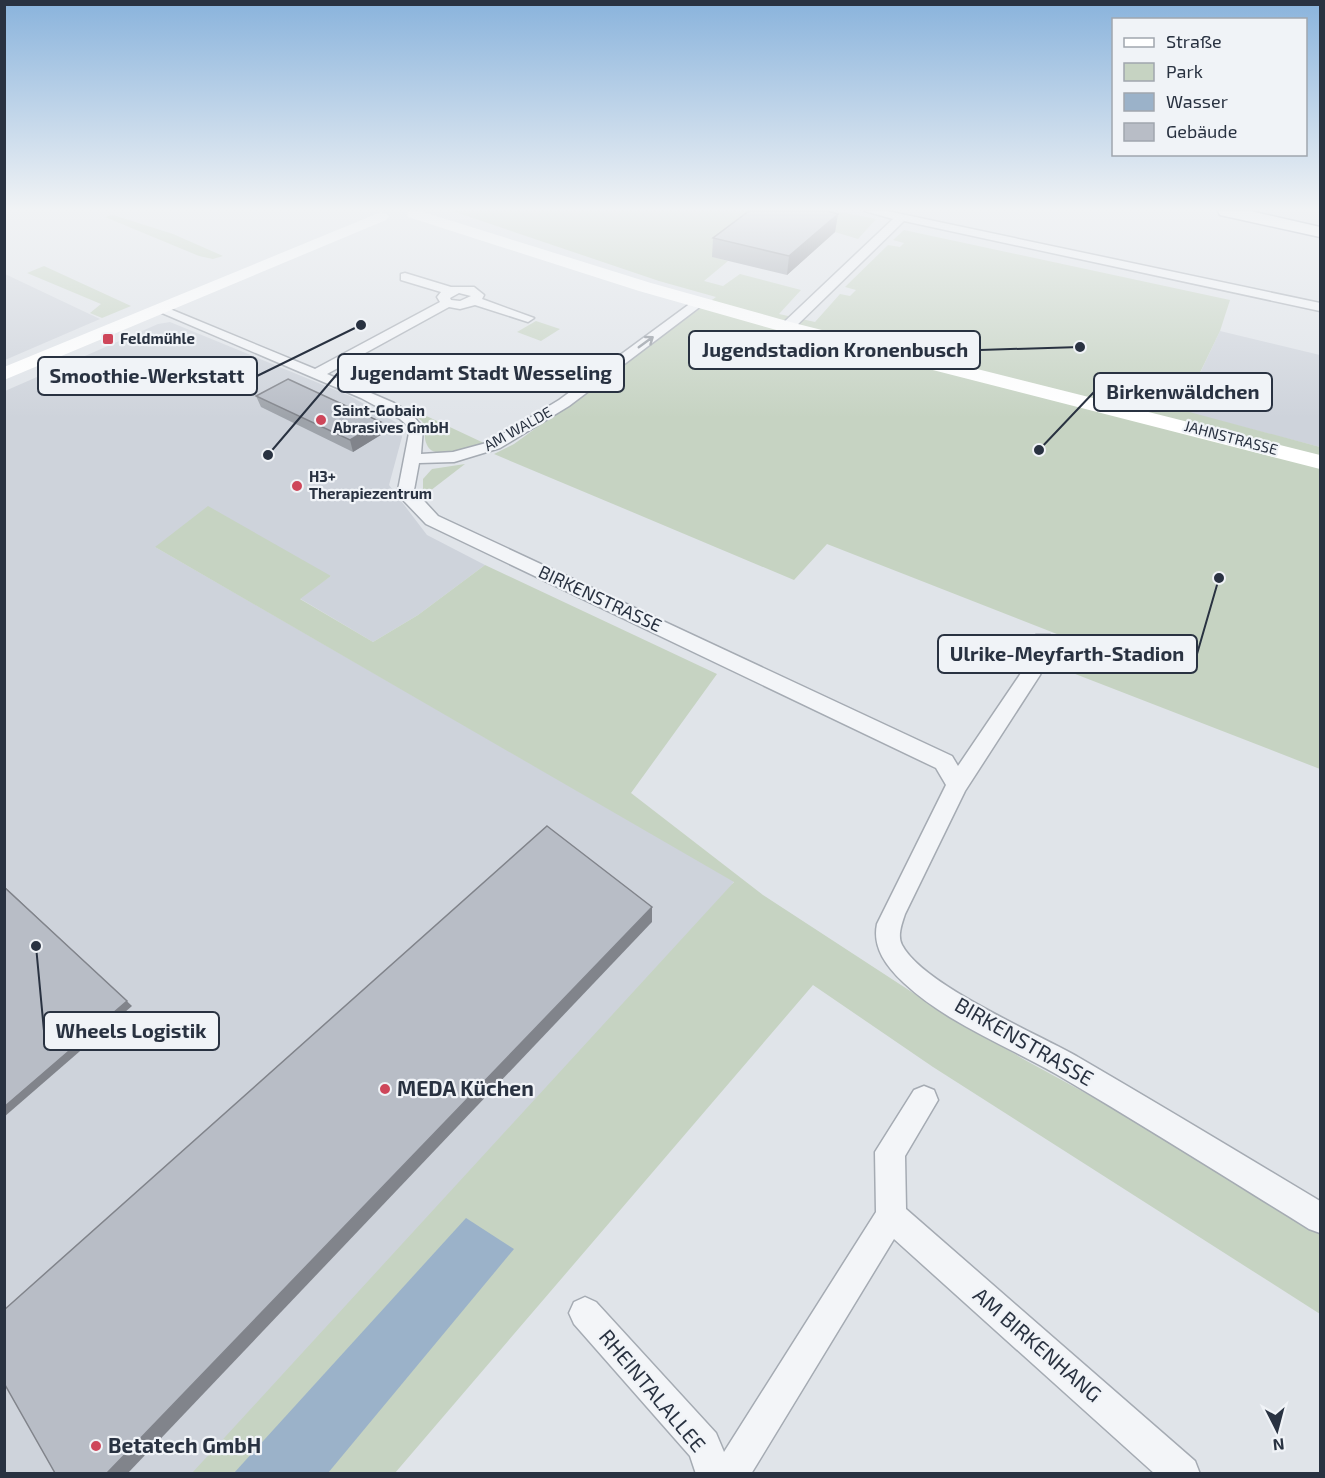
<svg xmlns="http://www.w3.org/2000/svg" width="1325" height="1478" viewBox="0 0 1325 1478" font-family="'Exo 2',sans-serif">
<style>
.built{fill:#ced3db}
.green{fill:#c6d3c2}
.water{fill:#9bb2c9}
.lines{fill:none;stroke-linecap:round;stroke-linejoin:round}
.street-casing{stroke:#a5abb3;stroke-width:3}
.highway-casing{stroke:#8891a0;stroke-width:3}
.street{fill:#f3f5f8;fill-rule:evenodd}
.secondary{fill:#fff;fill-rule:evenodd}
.highway{fill:#fff;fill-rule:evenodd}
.wall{fill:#9ea3aa}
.shaded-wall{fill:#81848b}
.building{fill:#b8bdc6;stroke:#81848b;stroke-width:1.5}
.oneway{stroke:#8e949c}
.poi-dot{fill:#ce465a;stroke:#f0f3f7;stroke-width:2}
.labels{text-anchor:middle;stroke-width:4.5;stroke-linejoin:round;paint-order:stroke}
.far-poi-label{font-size:15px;font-weight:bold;fill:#293241;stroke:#f0f3f7;text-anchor:start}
.far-street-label{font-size:15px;fill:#293241;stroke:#f0f3f7}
.street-label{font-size:18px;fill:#293241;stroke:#f0f3f7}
.near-street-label{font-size:21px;fill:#293241;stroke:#f0f3f7}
.near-poi-label{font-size:21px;font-weight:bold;fill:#293241;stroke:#f0f3f7;text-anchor:start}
.leader{fill:none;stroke:#293241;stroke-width:2}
.callout-dot{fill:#293241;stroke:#f0f3f7;stroke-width:2}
.callout{fill:#f0f3f7;stroke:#293241;stroke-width:2}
.callout-label{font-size:20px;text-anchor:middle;font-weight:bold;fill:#293241}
</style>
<rect width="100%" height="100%" fill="#e0e4e9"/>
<!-- built -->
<g class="built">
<polygon points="5,274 100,319 5,360"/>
<polygon points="170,322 350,396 399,424 402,437 389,485 427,535 485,565 418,615 373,642 299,598 331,576 155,547 734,881 395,1473 5,1474 5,391 158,324"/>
<polygon points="1220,331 1320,355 1320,447 1182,411"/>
</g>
<!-- green -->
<g class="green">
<polygon points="452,211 836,211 876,219 858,239 835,232 713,257 728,261 704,281 723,286 740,274 801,290 779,314 815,322 840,294 850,296 856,290 845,287 888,245 900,247 904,243 893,240 904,230 1230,300 1220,331 1182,410 1320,447 1320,769 1052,665 1062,636 827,544 794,580 494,454 514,444 716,297 659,281"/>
<polygon points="113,215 173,234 223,256 213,259 199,256 105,217"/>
<polygon points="44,266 131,306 102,318 90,313 101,304 27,273"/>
<polygon points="536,321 560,329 541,341 517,332"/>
<path d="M420,413L486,444C473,447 434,462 427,445C423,437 426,429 422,421L415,416Z"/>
<polygon points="465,464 426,494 423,491 423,479 432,469"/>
<polygon points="208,506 331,576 300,599 373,642 418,615 485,565 717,674 631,793 763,895 924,1000 1025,1060 1320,1221 1320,1314 933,1067 813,985 395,1473 192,1473 734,882 155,547"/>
</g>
<!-- water -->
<polygon class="water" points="466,1218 514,1249 328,1473 234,1473"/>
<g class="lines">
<!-- street casing -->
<g class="street-casing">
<g id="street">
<polygon points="865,211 887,211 1320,303 1320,311 904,221 792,330 782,330 782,324 893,219"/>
<path d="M405,273L451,287H474L484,295L482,299L534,318L528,322L475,305L460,309L449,307L327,374L394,403L411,413L423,428L421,454L453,452L490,442L559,400L695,300H703L705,303L569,406L500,448L454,462L419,463L414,490L438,516L952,756L958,766L1021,673L1036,635H1050L1053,640L1040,675L965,791L905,914C902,923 897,936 902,945C923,985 1036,1033 1078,1057C1159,1104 1240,1153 1320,1201V1233L1309,1229C1225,1177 1141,1124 1056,1074C1005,1045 947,1023 904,983C887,967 872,948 877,924L946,785L936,768L426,524L404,501L398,490L409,433L408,426L400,419L361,398L155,310L161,306L165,307L315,369L440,302L437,297L441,292L401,280V274ZM459,293L471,296L460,301L451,300L450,298Z"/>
<polygon points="924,1086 934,1090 938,1100 905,1156 906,1209 1195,1461 1200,1474 1155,1474 894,1239 751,1474 696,1474 690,1456 574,1324 569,1313 574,1302 585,1297 596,1302 716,1433 724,1452 876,1212 875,1152 914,1090"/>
</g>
</g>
<!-- highway casing -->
<g class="highway-casing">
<polygon id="highway" points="1218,211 1250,211 1320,227 1320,237 1220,215"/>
</g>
<!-- street -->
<use href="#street" class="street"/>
<!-- secondary -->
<g class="secondary">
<polygon points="407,211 420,211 651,283 794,323 1320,455 1320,469 780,331 639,291 408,217"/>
<polygon points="381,212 386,214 389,217 386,220 4,380 4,367"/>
</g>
<!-- highway -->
<use href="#highway" class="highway"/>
</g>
<!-- wall -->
<g class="wall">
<polygon points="838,214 835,232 787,275 712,257 713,238"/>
<polygon points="256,396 381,422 384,433 353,452 261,407"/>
</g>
<!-- shaded-wall -->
<g class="shaded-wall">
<polygon points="838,214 835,232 787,275 789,256"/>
<polygon points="381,422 384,433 353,452 350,440"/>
<polygon points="4,886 132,1006 4,1117"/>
<polygon points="652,907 652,922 128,1473 107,1473"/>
</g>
<!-- building -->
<g class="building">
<polygon points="749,211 827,211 838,214 789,256 713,238"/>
<polygon points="288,379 381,422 350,440 256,396"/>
<polygon points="547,826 652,907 107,1473 55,1473 4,1383 4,1310"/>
<polygon points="4,887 127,1001 4,1107"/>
</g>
<!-- one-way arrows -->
<defs><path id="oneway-shaft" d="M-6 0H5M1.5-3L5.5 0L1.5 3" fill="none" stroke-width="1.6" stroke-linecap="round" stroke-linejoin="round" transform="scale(1.5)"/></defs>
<use class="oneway" href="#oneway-shaft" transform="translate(646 342) rotate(-36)"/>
<!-- sky -->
<linearGradient id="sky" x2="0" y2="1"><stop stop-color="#89b3dc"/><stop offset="0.5" stop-color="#f1f3f5"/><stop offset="1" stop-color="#f1f3f5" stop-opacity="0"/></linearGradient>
<rect width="1325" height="418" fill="url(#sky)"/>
<!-- markers -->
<g class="poi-dot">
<rect x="102" y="333" width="12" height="12" rx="3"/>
<circle cx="321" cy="420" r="6"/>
<circle cx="297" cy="486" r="6"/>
<circle cx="385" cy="1089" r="6"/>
<circle cx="96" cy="1446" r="6"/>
</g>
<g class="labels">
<!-- far-poi labels -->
<g class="far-poi-label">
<text x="120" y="344">Feldmühle</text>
<text x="333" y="416">Saint-Gobain<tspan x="333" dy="17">Abrasives GmbH</tspan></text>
<text x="309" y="482">H3+<tspan x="309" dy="17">Therapiezentrum</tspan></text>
</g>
<!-- far-street labels -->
<g class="far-street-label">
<text transform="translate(518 429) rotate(-29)" y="5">AM WALDE</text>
<text transform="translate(1231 438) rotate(15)" y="5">JAHNSTRASSE</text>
</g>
<!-- street labels -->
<g class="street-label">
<text transform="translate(600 599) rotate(25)" y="6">BIRKENSTRASSE</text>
</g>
<!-- near-street labels -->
<g class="near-street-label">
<text transform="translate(1024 1042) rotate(30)" y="7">BIRKENSTRASSE</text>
<text transform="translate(1037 1345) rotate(41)" y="7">AM BIRKENHANG</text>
<text transform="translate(652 1391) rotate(50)" y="7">RHEINTALALLEE</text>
</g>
<!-- near-poi labels -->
<g class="near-poi-label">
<text x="397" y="1096">MEDA Küchen</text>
<text x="108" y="1453">Betatech GmbH</text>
</g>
</g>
<!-- callouts -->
<path class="leader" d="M1080 347L980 350M268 455L338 373M361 325L257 376M1039 450L1094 392M1219 578L1197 654M36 946L44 1031"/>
<g class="callout-dot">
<circle cx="1080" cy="347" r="6"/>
<circle cx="268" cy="455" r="6"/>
<circle cx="361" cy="325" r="6"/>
<circle cx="1039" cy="450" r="6"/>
<circle cx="1219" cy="578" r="6"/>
<circle cx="36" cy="946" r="6"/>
</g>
<g class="callout">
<rect x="689" y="331" width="291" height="38" rx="6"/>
<rect x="338" y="354" width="286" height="38" rx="6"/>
<rect x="38" y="357" width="219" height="38" rx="6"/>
<rect x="1094" y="373" width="178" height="38" rx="6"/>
<rect x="938" y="635" width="259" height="38" rx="6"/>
<rect x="44" y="1012" width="175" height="38" rx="6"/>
</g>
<g class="callout-label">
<text x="835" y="357">Jugendstadion Kronenbusch</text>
<text x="481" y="380">Jugendamt Stadt Wesseling</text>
<text x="147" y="383">Smoothie-Werkstatt</text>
<text x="1183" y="399">Birkenwäldchen</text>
<text x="1067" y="661">Ulrike-Meyfarth-Stadion</text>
<text x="131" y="1038">Wheels Logistik</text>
</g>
<!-- border -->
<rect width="1325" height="1478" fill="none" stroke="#293241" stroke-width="12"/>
<!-- legend -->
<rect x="1112" y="18" width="195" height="138" fill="#f0f3f7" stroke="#a0a6ae" stroke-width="1.5"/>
<rect x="1124" y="38" width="30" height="9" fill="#ffffff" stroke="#a0a6ae" stroke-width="1.5"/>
<text x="1166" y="48" font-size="18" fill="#293241">Straße</text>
<rect x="1124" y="63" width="30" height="18" fill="#c6d3c2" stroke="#a0a6ae" stroke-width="1.5"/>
<text x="1166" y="78" font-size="18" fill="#293241">Park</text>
<rect x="1124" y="93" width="30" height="18" fill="#9bb2c9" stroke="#a0a6ae" stroke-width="1.5"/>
<text x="1166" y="108" font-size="18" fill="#293241">Wasser</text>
<rect x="1124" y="123" width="30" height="18" fill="#b8bdc6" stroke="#a0a6ae" stroke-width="1.5"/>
<text x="1166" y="138" font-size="18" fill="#293241">Gebäude</text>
<!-- north arrow -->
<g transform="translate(1277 1430) rotate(174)" stroke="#f0f3f7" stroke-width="4.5" paint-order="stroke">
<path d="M0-4.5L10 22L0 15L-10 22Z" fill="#293241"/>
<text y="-9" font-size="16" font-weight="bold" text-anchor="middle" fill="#293241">N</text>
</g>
</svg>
